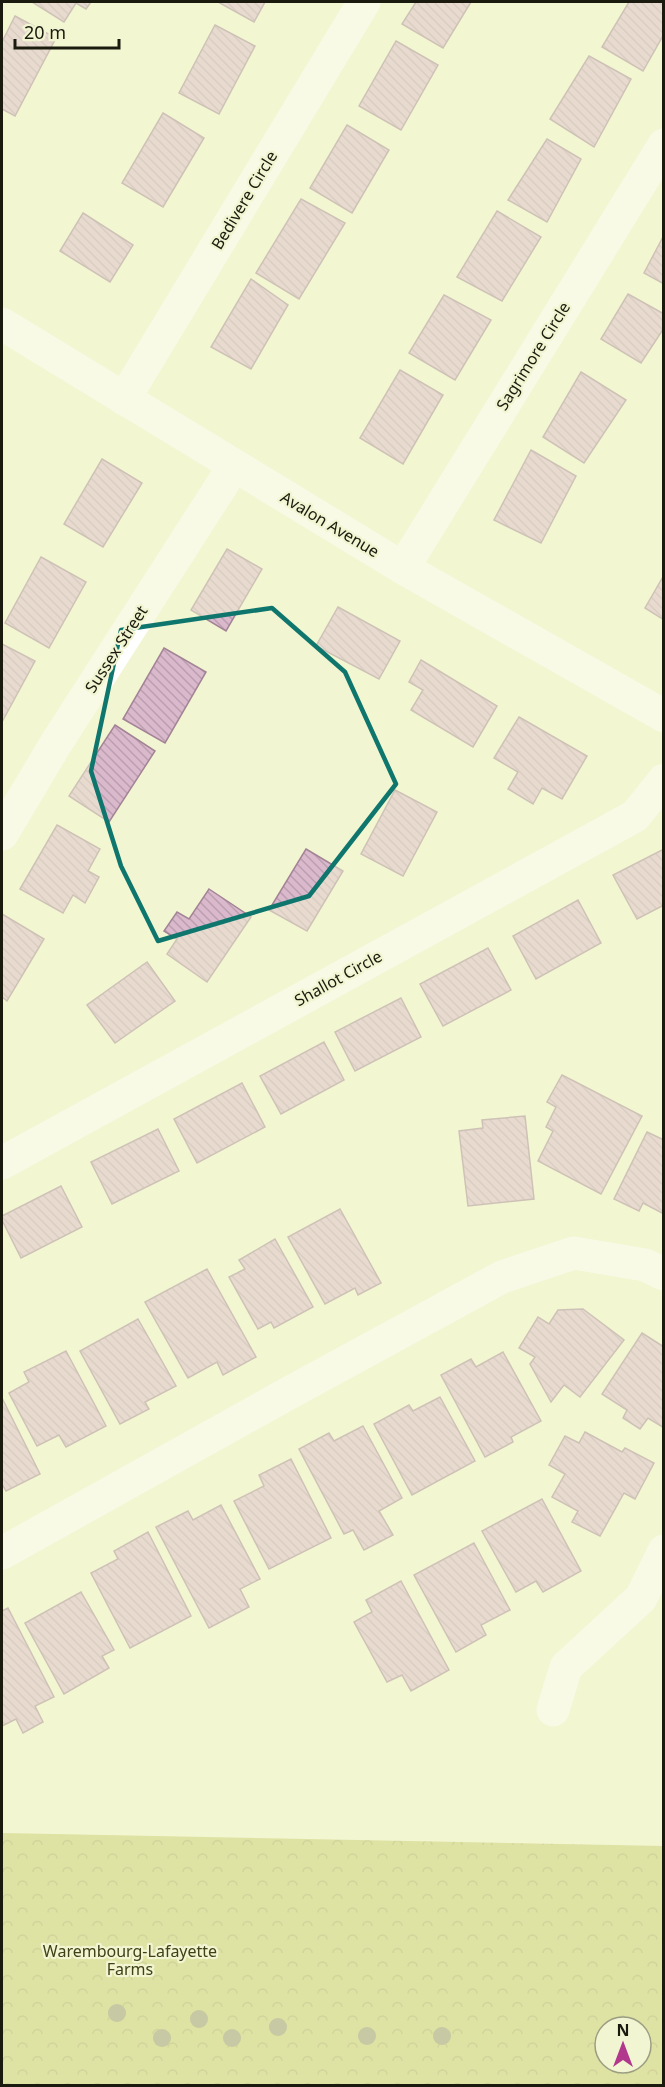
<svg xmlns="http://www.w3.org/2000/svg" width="665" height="2087" viewBox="0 0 665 2087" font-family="'Noto Sans',sans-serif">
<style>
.forest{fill:url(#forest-crowns);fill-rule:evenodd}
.building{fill:url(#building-back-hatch);stroke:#a38396;stroke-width:1.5}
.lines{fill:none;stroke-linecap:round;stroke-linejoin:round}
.minor{stroke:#fff;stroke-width:33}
.tree{fill:#90926b}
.marked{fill:none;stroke:#0f766e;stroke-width:4.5;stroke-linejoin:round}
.labels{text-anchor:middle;stroke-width:4.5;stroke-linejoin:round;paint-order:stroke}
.street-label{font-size:16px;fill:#1a1b0e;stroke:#f2f5d1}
.park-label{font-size:16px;fill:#404117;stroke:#f2f5d1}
</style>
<defs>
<pattern id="forest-crowns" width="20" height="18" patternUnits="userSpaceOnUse" patternTransform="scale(1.5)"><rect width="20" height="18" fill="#c5c968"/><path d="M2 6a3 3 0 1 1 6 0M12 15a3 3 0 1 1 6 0" fill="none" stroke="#a9ac59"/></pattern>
<pattern id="building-back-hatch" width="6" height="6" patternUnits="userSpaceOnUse" patternTransform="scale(1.5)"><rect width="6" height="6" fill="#dbb9cd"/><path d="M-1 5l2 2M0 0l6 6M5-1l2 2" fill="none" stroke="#bb9eaf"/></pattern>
</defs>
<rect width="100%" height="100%" fill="#f2f5d1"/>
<!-- forest -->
<path class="forest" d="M2,1833L663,1846V2085H2ZM605,2027H641V2063H605Z"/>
<!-- building -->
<g class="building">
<polygon points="32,2 91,2 86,9 76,3 64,22"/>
<polygon points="218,2 265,2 254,22"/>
<polygon points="416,2 471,2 443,48 402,24"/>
<polygon points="629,2 664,2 664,34 643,71 602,47"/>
<polygon points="15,16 56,38 15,116 2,109 2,42"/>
<polygon points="215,25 255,46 219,114 179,93"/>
<polygon points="396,41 438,65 401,130 359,106"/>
<polygon points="589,56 631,79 594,147 550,119"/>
<polygon points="163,113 204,138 163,207 122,183"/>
<polygon points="347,125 389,150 352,213 310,188"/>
<polygon points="547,139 581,159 547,222 508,200"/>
<polygon points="301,199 345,223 299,299 256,273"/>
<polygon points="497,211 541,237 502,301 457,277"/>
<polygon points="83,213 133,245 110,282 60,251"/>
<polygon points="664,235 664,284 644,273"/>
<polygon points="251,279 288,305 251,369 211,347"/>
<polygon points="628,294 664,314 664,328 641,363 601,339"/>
<polygon points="444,295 491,320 455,380 409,353"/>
<polygon points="400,370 443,395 403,464 360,438"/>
<polygon points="581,372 626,400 584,463 543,437"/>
<polygon points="531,450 576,476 541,543 494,520"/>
<polygon points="102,459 142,483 103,547 64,524"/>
<polygon points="227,549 262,569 226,631 191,610"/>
<polygon points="41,557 86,582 49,648 5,623"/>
<polygon points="664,575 664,620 645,608"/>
<polygon points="338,607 400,641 379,679 316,646"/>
<polygon points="2,644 35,661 2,722"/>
<polygon points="164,648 206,672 165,743 123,719"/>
<polygon points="421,660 497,706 473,747 411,710 423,690 409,682"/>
<polygon points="519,717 587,756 562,799 542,788 533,804 508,789 518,772 494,758"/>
<polygon points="115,725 155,751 109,822 69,796"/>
<polygon points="395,790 437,812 403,876 361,854"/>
<polygon points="57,825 100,849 88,871 99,877 85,903 73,895 63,913 20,889"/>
<polygon points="306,849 343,871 307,931 269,910"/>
<polygon points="664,849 664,905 637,919 613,875"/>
<polygon points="209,889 251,917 207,982 167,954 177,939 164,931 177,912 189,919"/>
<polygon points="578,900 601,943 536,979 513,936"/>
<polygon points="2,914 44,939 7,1001 2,997"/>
<polygon points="488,948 511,990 443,1026 420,984"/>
<polygon points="147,962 175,1001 115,1043 87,1005"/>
<polygon points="401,998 421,1037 355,1071 335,1032"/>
<polygon points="324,1042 344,1080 281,1114 260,1076"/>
<polygon points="562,1075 642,1116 601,1194 538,1161 553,1131 546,1127 556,1107 547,1102"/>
<polygon points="242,1083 265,1127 197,1163 174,1119"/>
<polygon points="525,1116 534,1199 468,1206 459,1131 483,1128 482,1120"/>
<polygon points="158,1129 179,1171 112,1204 91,1162"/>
<polygon points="647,1132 664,1140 664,1214 643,1203 639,1211 614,1199"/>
<polygon points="61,1186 82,1227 21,1258 2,1220 2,1216"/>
<polygon points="340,1209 381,1283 358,1295 355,1288 325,1304 288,1237"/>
<polygon points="275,1239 313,1307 274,1328 271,1322 258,1329 229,1277 245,1269 239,1260"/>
<polygon points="207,1269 256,1357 223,1375 217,1362 188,1378 145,1302"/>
<polygon points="583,1309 624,1340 580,1397 564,1385 551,1402 530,1364 535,1357 519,1348 538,1317 549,1324 558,1310"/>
<polygon points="138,1319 176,1386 145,1402 149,1409 120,1424 80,1351"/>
<polygon points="642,1333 664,1347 664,1428 648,1418 640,1429 623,1418 627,1410 602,1394"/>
<polygon points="66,1351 106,1426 66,1447 59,1435 37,1446 9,1393 29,1382 24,1372"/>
<polygon points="503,1352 541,1421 511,1437 513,1442 485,1457 441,1375 471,1359 476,1367"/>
<polygon points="440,1397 475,1461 412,1495 374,1424 409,1405 413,1411"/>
<polygon points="2,1398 40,1474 6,1491 2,1484"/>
<polygon points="363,1426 402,1498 379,1511 393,1535 364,1550 353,1530 344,1534 299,1449 329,1433 334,1441"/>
<polygon points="585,1432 622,1452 625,1448 654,1463 635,1499 624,1493 600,1536 572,1522 578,1511 552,1497 565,1474 549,1465 565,1436 579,1443"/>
<polygon points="291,1459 331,1538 269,1569 234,1501 264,1486 259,1475"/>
<polygon points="542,1499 581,1571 543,1592 536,1581 516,1592 482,1531"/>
<polygon points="221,1505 260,1579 240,1589 249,1607 209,1628 156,1527 188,1511 193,1520"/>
<polygon points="148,1532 191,1616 130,1648 91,1573 118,1559 114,1551"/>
<polygon points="474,1543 510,1610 481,1625 486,1635 456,1652 414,1575"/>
<polygon points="401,1581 449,1670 411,1691 402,1675 387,1682 354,1622 372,1612 366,1600"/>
<polygon points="81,1592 114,1650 102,1656 109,1668 64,1694 25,1623"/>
<polygon points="8,1608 54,1697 35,1706 43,1722 23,1733 16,1719 2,1726 2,1611"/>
</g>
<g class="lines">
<!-- minor -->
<g class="minor">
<polyline points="2,324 403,568 664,716"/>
<polyline points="124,399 364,2"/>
<polyline points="403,568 664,145"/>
<polyline points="2,834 55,745 234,466"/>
<polyline points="2,1163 635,816 664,780"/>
<polyline points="2,1553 289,1393 502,1277 574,1253 645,1265 664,1274"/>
<polyline points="553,1710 566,1667 641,1598 664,1551"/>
</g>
</g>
<!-- trees -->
<g class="tree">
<circle cx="117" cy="2013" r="9"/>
<circle cx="199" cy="2019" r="9"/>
<circle cx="278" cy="2027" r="9"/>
<circle cx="367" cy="2036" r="9"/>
<circle cx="442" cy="2036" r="9"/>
<circle cx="162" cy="2038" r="9"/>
<circle cx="232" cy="2038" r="9"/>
</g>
<!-- marked area -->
<path d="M0 0H665V2087H0ZM272,608L345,672L396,784L309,896L158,941L121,866L91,771L121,630Z" fill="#f2f5d1" fill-opacity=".55" fill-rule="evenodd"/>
<path class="marked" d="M272,608L345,672L396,784L309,896L158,941L121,866L91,771L121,630Z"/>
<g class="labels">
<!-- street labels -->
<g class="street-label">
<text transform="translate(244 200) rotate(-59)" y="6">Bedivere Circle</text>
<text transform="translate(533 356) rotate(-58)" y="6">Sagrimore Circle</text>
<text transform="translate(330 524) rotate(31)" y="6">Avalon Avenue</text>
<text transform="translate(116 649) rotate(-57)" y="6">Sussex Street</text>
<text transform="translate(338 978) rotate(-29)" y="6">Shallot Circle</text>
</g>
<!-- park labels -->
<g class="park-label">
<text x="130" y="1957">Warembourg-Lafayette<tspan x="130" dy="18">Farms</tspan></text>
</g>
</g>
<!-- border -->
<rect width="665" height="2087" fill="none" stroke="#1a1b0e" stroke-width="6"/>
<!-- north arrow -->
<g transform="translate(623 2045)"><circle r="28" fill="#f2f5d1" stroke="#9c9e83" stroke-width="1.5"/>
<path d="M0-4.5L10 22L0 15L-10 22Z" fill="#b1388c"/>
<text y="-9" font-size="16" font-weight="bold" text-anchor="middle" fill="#1a1b0e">N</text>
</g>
<!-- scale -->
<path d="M15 39v9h104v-9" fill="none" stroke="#1a1b0e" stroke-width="3"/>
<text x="24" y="39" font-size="18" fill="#1a1b0e" stroke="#f2f5d1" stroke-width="4.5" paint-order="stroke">20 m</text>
</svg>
